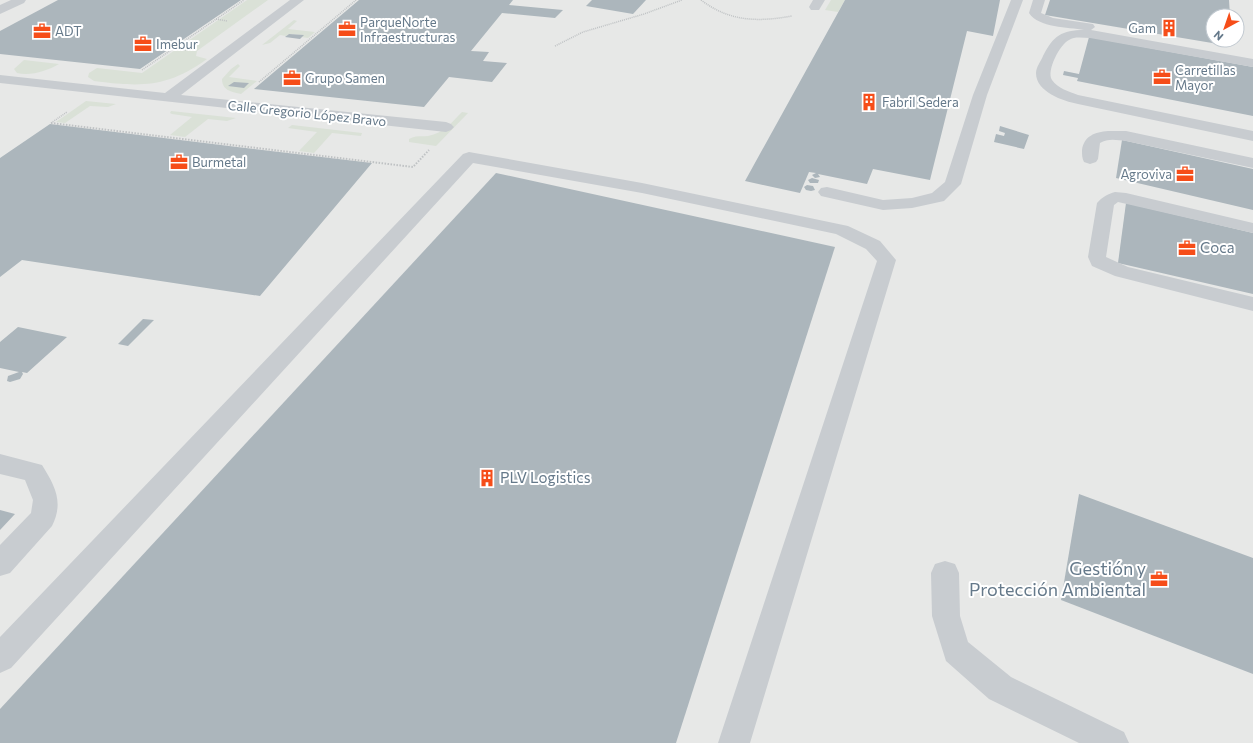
<svg xmlns="http://www.w3.org/2000/svg" width="1253" height="743" viewBox="0 0 1253 743" font-family="Commissioner,sans-serif">
<style>
.built{fill:#e7e8e7;fill-rule:evenodd}
.green{fill:#dae1d7}
.building{fill:#acb6bc}
.lines{fill:none;stroke-linecap:round;stroke-linejoin:round}
.path-far1{stroke:#bfc2c4;stroke-width:1.5;stroke-dasharray:1 1;stroke-linecap:butt}
.path{stroke:#bfc2c4;stroke-width:2;stroke-dasharray:1.5 1.5;stroke-linecap:butt}
.lane{fill:#c8ccd0;fill-rule:evenodd}
.street{fill:#c8ccd0;fill-rule:evenodd}
.labels{text-anchor:middle;stroke-width:4;stroke-linejoin:round;paint-order:stroke}
.far-poi-label{font-size:13px;fill:#65798a;stroke:#fff;text-anchor:start}
.far-street-label{font-size:13px;fill:#65798a;stroke:#fff}
.poi-label{font-size:15px;fill:#65798a;stroke:#fff;text-anchor:start}
.near-poi-label{font-size:18px;fill:#65798a;stroke:#fff;text-anchor:end}
</style>
<rect width="100%" height="100%" fill="#f9f9f6"/>
<!-- built -->
<path class="built" d="M0,0H1253V743H0ZM1213,16H1237V40H1213Z"/>
<!-- green -->
<g class="green">
<path d="M247,0H268L197,51L196,56L207,59C167,88 141,87 94,81L88,77L89,73L97,68L142,73Z"/>
<polygon points="831,0 845,0 838,12 825,10"/>
<polygon points="294,20 297,21 288,29 315,32 308,38 301,37 303,35 289,34 286,36 280,35 270,43 262,45"/>
<path d="M24,60L59,64C47,71 31,76 17,73L14,69Z"/>
<path d="M238,64L240,66L229,77L257,81L241,94C231,92 222,90 222,79L231,69Z"/>
<polygon points="86,101 116,104 108,107 90,106 65,123 56,122"/>
<polygon points="171,111 236,118 227,121 208,119 185,137 170,135 192,117 172,114 170,113"/>
<path d="M462,112L468,113L436,146L409,142V139C416,135 422,137 428,136C444,133 451,123 462,112Z"/>
<polygon points="292,125 362,133 361,136 332,133 314,153 299,151 317,132 288,128"/>
</g>
<!-- building -->
<g class="building">
<polygon points="58,0 241,0 140,69 0,54 0,31"/>
<polygon points="359,0 513,0 509,5 563,10 555,18 502,13 471,51 489,52 483,61 507,63 492,82 449,77 424,107 254,89"/>
<polygon points="592,0 646,0 633,14 586,6"/>
<polygon points="845,0 1000,0 993,36 967,31 930,180 873,169 867,184 818,174 820,177 815,178 812,175 816,173 809,172 800,193 745,181"/>
<polygon points="1050,0 1229,0 1230,16 1213,16 1213,40 1230,40 1230,46 1045,15"/>
<polygon points="289,34 304,35 300,39 285,37"/>
<polygon points="1089,37 1253,67 1253,116 1077,81 1078,78 1063,75 1064,71 1079,74"/>
<polygon points="234,82 249,83 244,88 228,86"/>
<polygon points="50,124 237,147 372,163 260,296 22,260 0,277 0,158"/>
<polygon points="1000,126 1029,135 1024,149 994,142 996,134 1004,136 1005,133 999,131"/>
<polygon points="1122,140 1253,169 1253,210 1116,178"/>
<polygon points="496,173 835,247 676,743 0,743 0,709"/>
<polygon points="812,178 819,180 818,183 810,183 808,180"/>
<polygon points="807,185 813,186 815,190 811,191 806,190 804,187"/>
<polygon points="1126,203 1253,233 1253,294 1118,263"/>
<polygon points="143,319 154,320 128,346 118,344"/>
<polygon points="18,327 67,337 27,373 22,372 23,374 20,379 10,382 7,381 8,376 19,372 0,368 0,342"/>
<polygon points="1079,494 1253,558 1253,674 1061,600"/>
<polygon points="0,510 15,514 0,530"/>
</g>
<g class="lines">
<!-- path-far1 -->
<g class="path-far1">
<path d="M701,0C730,22 758,22 792,16"/>
<polyline points="216,19 227,21"/>
<polyline points="555,46 583,32 644,14 682,0"/>
<polyline points="173,49 188,50"/>
<polyline points="142,70 244,0"/>
<polyline points="259,82 356,0"/>
<polyline points="51,123 53,123"/>
<polyline points="51,123 67,112"/>
</g>
<!-- path -->
<polyline class="path" points="51,123 413,167 429,150"/>
<!-- lane -->
<g class="lane">
<polygon points="11,0 26,0 24,3 0,14 0,5"/>
<polygon points="813,0 825,0 819,10 811,10 809,7"/>
<polygon points="1011,0 1023,0 987,95 961,184 944,201 912,208 883,210 821,196 818,192 821,188 827,187 883,200 912,198 932,193 945,182 973,95"/>
<path d="M1033,0H1045L1041,13L1053,18L1093,24L1095,27L1091,30L1253,59V67L1090,38C1083,38 1075,36 1069,40C1060,44 1046,71 1052,80C1057,88 1070,92 1078,95L1253,131V141L1078,104C1063,101 1036,92 1036,73C1036,67 1041,61 1043,56C1053,36 1062,30 1084,30C1068,27 1039,28 1029,13Z"/>
<path d="M1108,131H1126L1253,158V168L1126,141C1117,140 1108,138 1100,143L1098,159L1096,162L1090,164L1084,162C1082,158 1082,155 1082,150C1084,136 1095,132 1108,131Z"/>
<polygon points="469,152 642,183 848,226 880,241 896,260 750,743 718,743 877,261 866,249 836,234 642,193 473,163 11,668 0,673 0,637 463,154"/>
<path d="M1115,192L1126,193L1253,223V233L1118,202L1114,205L1106,257L1128,267L1253,297V311L1115,276L1092,266L1088,257L1097,203C1102,197 1108,194 1115,192Z"/>
<path d="M0,454L42,465C55,486 64,502 52,526L10,573L0,576V545L31,513L33,500L25,480L0,474Z"/>
<polygon points="945,561 955,564 959,573 960,616 968,642 1011,677 1124,732 1129,743 1079,743 989,699 946,661 932,616 931,573 935,564"/>
</g>
<!-- street -->
<polygon class="street" points="290,0 304,0 181,95 446,122 451,124 454,127 451,130 446,132 0,83 0,75 165,93"/>
</g>
<!-- icons -->
<defs>
<g id="building-bare" transform="scale(1.38)"><path d="M-4-6H4V6H1V3H-1V6H-4ZM-2.5-4.3h1.7v1.8h-1.7ZM.8-4.3h1.7v1.8H.8ZM-2.5-1h1.7V.8h-1.7ZM.8-1h1.7V.8H.8Z" fill="#f64d19" stroke="#fff" stroke-width="2.5" paint-order="stroke"/></g>
<g id="office-bare" transform="scale(1.38)"><path d="M-6-3h4V-5.5h4V-3h4V5H-6ZM-1-4.5V-3h2v-1.5ZM-6 0V1H6V0Z" fill="#f64d19" stroke="#fff" stroke-width="2.5" paint-order="stroke"/></g>
</defs>
<g fill-rule="evenodd">
<use href="#building-bare" x="1169" y="28"/>
<use href="#office-bare" x="347" y="29"/>
<use href="#office-bare" x="42" y="31"/>
<use href="#office-bare" x="143" y="44"/>
<use href="#office-bare" x="1162" y="77"/>
<use href="#office-bare" x="292" y="78"/>
<use href="#building-bare" x="869" y="102"/>
<use href="#office-bare" x="179" y="162"/>
<use href="#office-bare" x="1185" y="174"/>
<use href="#office-bare" x="1187" y="248"/>
<use href="#building-bare" x="487" y="478"/>
<use href="#office-bare" x="1159" y="579"/>
</g>
<g class="labels">
<!-- far-poi labels -->
<g class="far-poi-label">
<text x="360" y="27">ParqueNorte<tspan x="360" dy="15">Infraestructuras</tspan></text>
<text x="1156" y="33" text-anchor="end">Gam</text>
<text x="55" y="36">ADT</text>
<text x="156" y="49">Imebur</text>
<text x="1175" y="75">Carretillas<tspan x="1175" dy="15">Mayor</tspan></text>
<text x="305" y="83">Grupo Samen</text>
<text x="882" y="107">Fabril Sedera</text>
<text x="192" y="167">Burmetal</text>
<text x="1172" y="179" text-anchor="end">Agroviva</text>
</g>
<!-- far-street labels -->
<g class="far-street-label">
<text transform="translate(307 113) rotate(6)" y="5">Calle Gregorio López Bravo</text>
</g>
<!-- poi labels -->
<g class="poi-label">
<text x="1200" y="253">Coca</text>
<text x="500" y="483">PLV Logistics</text>
</g>
<!-- near-poi labels -->
<g class="near-poi-label">
<text x="1146" y="575">Gestión y<tspan x="1146" dy="21">Protección Ambiental</tspan></text>
</g>
</g>
<!-- north arrow -->
<g transform="translate(1225 28) rotate(220)"><circle r="19" fill="#ffffff" stroke="#c1c9d0"/>
<path d="M0-3L7 15L0 10L-7 15Z" fill="#f64d19"/>
<text y="-6" font-size="11" font-weight="bold" text-anchor="middle" fill="#65798a">N</text>
</g>
</svg>
